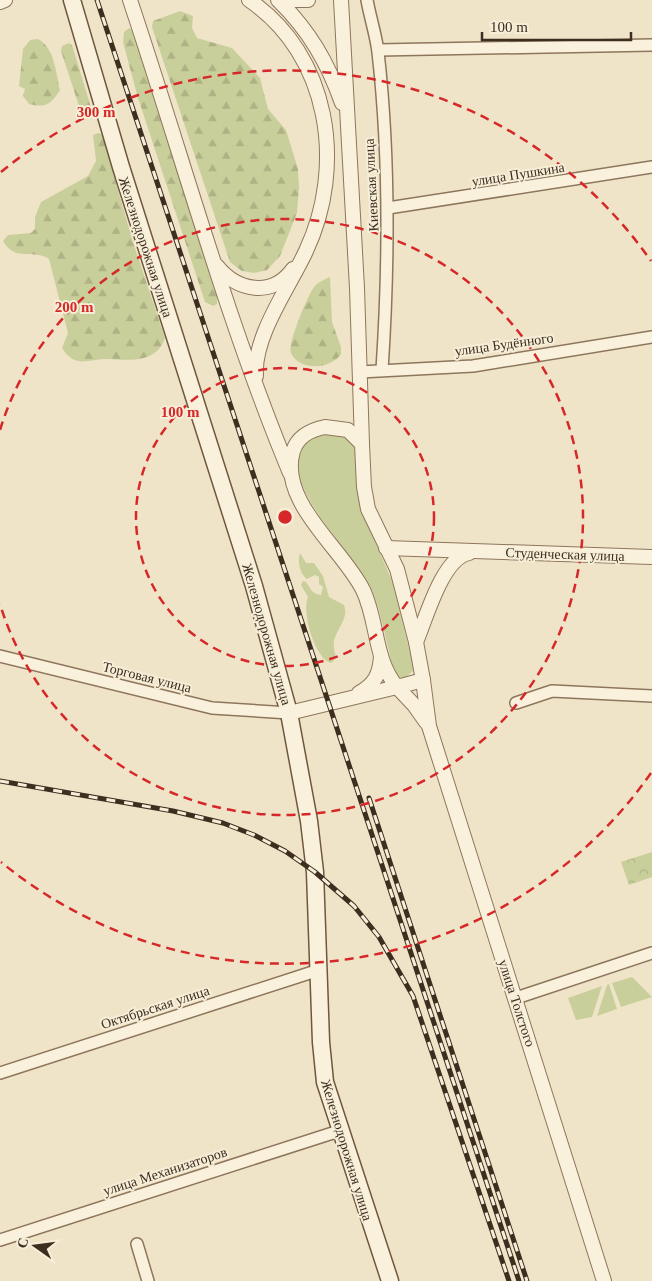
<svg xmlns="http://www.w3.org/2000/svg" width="652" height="1281" viewBox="0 0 652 1281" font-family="'Times New Roman',serif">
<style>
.grass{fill:#c9cf9b}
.forest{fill:url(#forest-firs)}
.park{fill:url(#park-crowns)}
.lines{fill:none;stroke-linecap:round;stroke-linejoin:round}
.minor-casing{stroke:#8d765c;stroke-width:14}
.tertiary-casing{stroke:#8d765c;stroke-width:16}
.secondary-casing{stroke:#6f573f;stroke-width:19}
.minor{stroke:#faf1dc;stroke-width:11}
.tertiary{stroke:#faf1dc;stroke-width:14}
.secondary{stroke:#faf1dc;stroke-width:16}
.rail-casing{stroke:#3d2e20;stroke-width:5}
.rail{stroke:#f7eed8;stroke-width:3;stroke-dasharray:9;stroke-linecap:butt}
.ring{fill:none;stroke:#d62828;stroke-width:2.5;stroke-dasharray:9 6}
.labels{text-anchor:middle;stroke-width:4;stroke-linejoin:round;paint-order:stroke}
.street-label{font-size:14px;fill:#3d2e20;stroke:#f7eed8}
.centre{fill:#d62828;stroke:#f7eed8;stroke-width:2.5}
.ring-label{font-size:15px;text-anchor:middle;font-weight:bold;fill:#d62828;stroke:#f7eed8;stroke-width:4;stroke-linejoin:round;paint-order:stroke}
</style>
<defs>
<pattern id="forest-firs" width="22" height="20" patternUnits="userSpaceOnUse" patternTransform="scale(1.25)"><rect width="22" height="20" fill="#c9cf9b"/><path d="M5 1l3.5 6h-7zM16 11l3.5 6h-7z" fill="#aeb285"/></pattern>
<pattern id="park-crowns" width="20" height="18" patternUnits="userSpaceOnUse" patternTransform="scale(1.25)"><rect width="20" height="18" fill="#c9cf9b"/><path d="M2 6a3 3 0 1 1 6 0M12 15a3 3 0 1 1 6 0" fill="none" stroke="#aeb285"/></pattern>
</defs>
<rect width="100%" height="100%" fill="#f0e4c8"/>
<!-- grass -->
<g class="grass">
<path d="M334,434L345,436L354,445L361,502L370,530L393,583L413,665V671L405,678L398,677L394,672C386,644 382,610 369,584C354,554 279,484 302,449C310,437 320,435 334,434Z"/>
<path d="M300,553L306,563H314L323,576L329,597L344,605C349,619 337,628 334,641C333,647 335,652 336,658L331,663C315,659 301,612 308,597L301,585L303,581L306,582C311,589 312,594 321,595L323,587L319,584V577L315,575L307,579C300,574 297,561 300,553Z"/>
<polygon points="632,977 652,997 621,1007 612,983"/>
<polygon points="609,984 617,1009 597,1016 607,985"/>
<polygon points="602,986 592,1017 576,1020 568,998"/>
</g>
<!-- forest -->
<g class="forest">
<polygon points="180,11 193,16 192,28 197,38 232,48 260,78 268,109 286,130 298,169 299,187 297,213 280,256 267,270 254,273 242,271 230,262 152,27 153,21"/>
<polygon points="129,28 133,30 217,294 217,304 213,306 205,302 138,98 123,42 124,32"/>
<path d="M38,39C55,48 56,74 60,90C51,105 45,108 29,104L23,96L25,89L19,86L23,49L30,40Z"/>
<polygon points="69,43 72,45 91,107 88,112 80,109 61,51 62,46"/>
<path d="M98,133L102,134L132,239L165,338C156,364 129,360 107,359C88,359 75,369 62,348L68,333L49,259C32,248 16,263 3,241L8,235L31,233L35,229V217L41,202L88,176L96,161L93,135Z"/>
<path d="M330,277L332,322L341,347V354C331,369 300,372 291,353C287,344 308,295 314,287C317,283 325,279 330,277Z"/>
</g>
<!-- park -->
<polygon class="park" points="652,852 652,877 629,885 621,862"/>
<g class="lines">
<!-- minor casing -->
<g class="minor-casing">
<g id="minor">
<path d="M367,0C370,17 376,35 378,52C390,158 389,264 382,370"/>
<polyline points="378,50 652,45"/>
<polyline points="388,208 652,167"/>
<polyline points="360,372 473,366 652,337"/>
<polyline points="0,656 212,708 289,713"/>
<polyline points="516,703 552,691 652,696"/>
<polyline points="516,998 652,953"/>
<polyline points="0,1073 319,970"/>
<polyline points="0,1240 339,1131"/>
<polyline points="137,1244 148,1281"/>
</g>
</g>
<!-- tertiary casing -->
<g class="tertiary-casing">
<g id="tertiary">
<path d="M130,0C183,158 226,319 290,473"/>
<path d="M249,0C330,55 346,166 306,251C290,286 253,336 256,376"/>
<path d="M278,0C309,30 328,63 342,103"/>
<polyline points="286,0 308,0"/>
<polyline points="341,0 357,288 362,444"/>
<polyline points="0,2 5,0"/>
<path d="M217,266C237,291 272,298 293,269"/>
<path d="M325,427L348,430L362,444L364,487L368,509L397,569L416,642L423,680L397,687C374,660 378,621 363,590C343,549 278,502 293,451C298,436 310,430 325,427Z"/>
<polyline points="386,548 652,557"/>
<path d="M416,642C426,619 442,558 469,553"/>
<polyline points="423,680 429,726 604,1281"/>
<path d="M359,693C375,684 380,674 381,656"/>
<polyline points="289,713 397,687 414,705 426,722"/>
</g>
</g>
<!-- secondary casing -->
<g class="secondary-casing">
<polyline id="secondary" points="72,0 121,167 254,586 289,713 309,821 315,872 321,1042 325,1082 390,1281"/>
</g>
<!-- minor -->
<use href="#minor" class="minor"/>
<!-- tertiary -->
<use href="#tertiary" class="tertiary"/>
<!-- secondary -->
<use href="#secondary" class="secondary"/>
<!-- rail casing -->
<g class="rail-casing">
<g id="rail">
<polyline points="97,0 519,1281"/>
<polyline points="0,781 173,811 223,823 254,835 285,851 315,872 354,906 379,937 413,996 509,1281"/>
<polyline points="369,798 527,1281"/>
</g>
</g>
<!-- rail -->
<use href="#rail" class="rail"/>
</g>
<!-- distance rings -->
<g class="ring">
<circle cx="285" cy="517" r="149"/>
<path d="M0 430A298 298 0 1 1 0 604"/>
<path d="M651 773A447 447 0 0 1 1 862M1 172A447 447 0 0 1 651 261"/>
</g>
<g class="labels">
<!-- street labels -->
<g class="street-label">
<text transform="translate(518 174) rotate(-9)" y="5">улица Пушкина</text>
<text transform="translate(371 185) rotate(-93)" y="5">Киевская улица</text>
<text transform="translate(146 247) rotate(72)" y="5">Железнодорожная улица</text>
<text transform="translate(504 344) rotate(-8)" y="5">улица Будённого</text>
<text transform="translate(565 554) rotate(2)" y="5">Студенческая улица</text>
<text transform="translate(267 634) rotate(74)" y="5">Железнодорожная улица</text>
<text transform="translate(147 677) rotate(14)" y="5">Торговая улица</text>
<text transform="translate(517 1003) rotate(72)" y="5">улица Толстого</text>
<text transform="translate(155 1007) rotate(-18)" y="5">Октябрьская улица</text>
<text transform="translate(347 1150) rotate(73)" y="5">Железнодорожная улица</text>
<text transform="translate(165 1171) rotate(-18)" y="5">улица Механизаторов</text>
</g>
</g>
<circle cx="285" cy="517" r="8" class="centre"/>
<g class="ring-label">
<text x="96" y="117">300 m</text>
<text x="74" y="312">200 m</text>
<text x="180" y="417">100 m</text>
</g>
<!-- north arrow -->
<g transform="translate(35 1246) rotate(284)" stroke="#f7eed8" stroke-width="4" paint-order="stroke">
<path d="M0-4L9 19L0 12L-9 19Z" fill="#3d2e20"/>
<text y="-8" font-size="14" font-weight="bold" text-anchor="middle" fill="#3d2e20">С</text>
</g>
<!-- scale -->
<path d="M482 32v8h149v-8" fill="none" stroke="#3d2e20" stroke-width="2.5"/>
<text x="490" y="32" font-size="15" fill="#3d2e20" stroke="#f7eed8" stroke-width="4" paint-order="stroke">100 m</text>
</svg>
